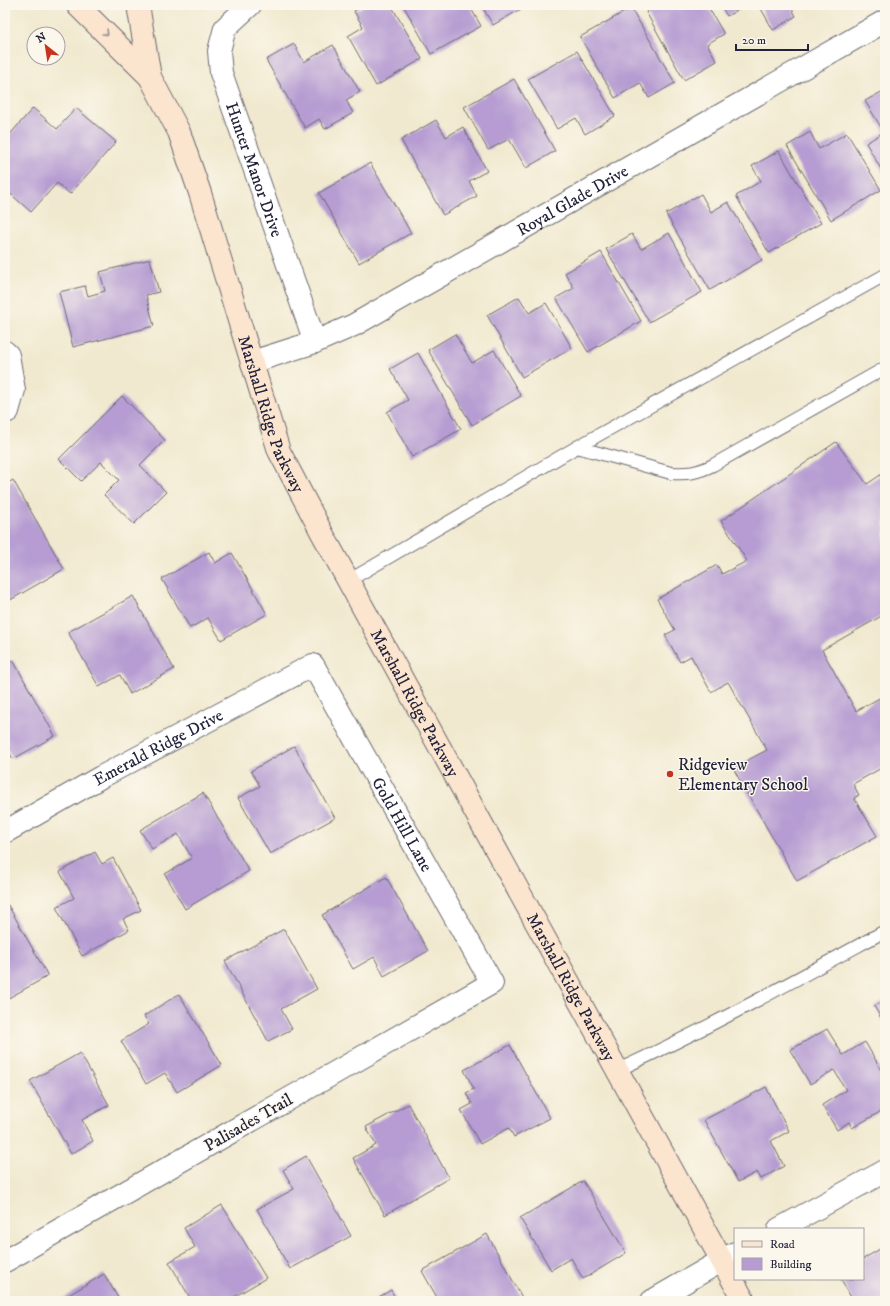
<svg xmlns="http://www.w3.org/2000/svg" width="890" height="1306" viewBox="0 0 890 1306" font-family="'IM FELL DW Pica',serif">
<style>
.building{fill:#b69cd2}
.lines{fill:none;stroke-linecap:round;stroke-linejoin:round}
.lane-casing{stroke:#6a686f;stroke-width:14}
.street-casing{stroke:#6a686f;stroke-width:24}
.secondary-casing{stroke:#6a686f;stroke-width:24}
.lane{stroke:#fff;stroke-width:12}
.street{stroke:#fff;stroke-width:22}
.secondary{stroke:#fce5cf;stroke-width:22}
.oneway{stroke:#9a8d8c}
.poi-dot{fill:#c8321e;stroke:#fbf7ec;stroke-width:1.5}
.labels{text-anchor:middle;stroke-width:3;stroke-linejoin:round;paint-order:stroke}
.street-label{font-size:17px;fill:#22223b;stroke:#fbf7ec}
.poi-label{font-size:17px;fill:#22223b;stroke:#fbf7ec;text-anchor:start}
</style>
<rect width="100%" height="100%" fill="#fbf7ec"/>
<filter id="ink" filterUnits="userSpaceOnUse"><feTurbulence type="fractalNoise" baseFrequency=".025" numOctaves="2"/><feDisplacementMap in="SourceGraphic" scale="8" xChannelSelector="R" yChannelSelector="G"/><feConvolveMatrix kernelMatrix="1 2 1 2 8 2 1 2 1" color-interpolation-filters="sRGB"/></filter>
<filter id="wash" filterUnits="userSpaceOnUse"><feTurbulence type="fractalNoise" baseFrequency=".012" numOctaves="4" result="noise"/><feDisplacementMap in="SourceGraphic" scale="16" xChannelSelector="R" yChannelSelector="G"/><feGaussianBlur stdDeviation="0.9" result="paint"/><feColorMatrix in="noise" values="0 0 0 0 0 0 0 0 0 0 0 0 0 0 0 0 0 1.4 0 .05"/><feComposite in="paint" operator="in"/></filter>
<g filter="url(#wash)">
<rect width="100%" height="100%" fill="#f1e9cf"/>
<g id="blocks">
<!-- building -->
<g class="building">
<polygon points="365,5 391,5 422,59 376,86 348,36 363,27 354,11"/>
<polygon points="403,5 469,5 481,26 431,54"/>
<polygon points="481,5 528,5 493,25"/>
<polygon points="658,5 707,5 724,34 707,44 717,61 684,80 646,12"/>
<polygon points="720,5 747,5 727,16"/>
<polygon points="759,5 790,5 796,16 773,30"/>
<polygon points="631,8 675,83 649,98 640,83 615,98 580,37"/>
<polygon points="294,44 304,62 333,45 360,92 346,100 353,113 325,129 319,119 305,128 266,60"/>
<polygon points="577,51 615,116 585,134 576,118 557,129 528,79"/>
<polygon points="514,79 555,151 526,168 509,139 488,150 464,107"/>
<polygon points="885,90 885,176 866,143 884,132 865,101"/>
<polygon points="33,108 57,129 76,108 116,142 70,194 57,183 31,212 5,189 5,140"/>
<polygon points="436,120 446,137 463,127 487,171 469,181 477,196 443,215 401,140"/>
<polygon points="810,132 819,149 847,133 881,190 831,220 787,146"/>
<polygon points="779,151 821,223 769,253 736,196 761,181 752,166"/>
<polygon points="370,163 411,233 359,263 319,193"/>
<polygon points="701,194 711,212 728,202 762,260 710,290 666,214"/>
<polygon points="669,233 702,292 649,322 606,249 632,234 641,249"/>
<polygon points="601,252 641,321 588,352 556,298 574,288 565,273"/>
<polygon points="150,259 159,292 146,295 154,326 73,347 59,292 85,286 88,296 105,291 100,272"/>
<polygon points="519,297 529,313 546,303 572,348 522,377 487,315"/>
<polygon points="455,334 472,363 494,350 521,396 472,425 428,350"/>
<polygon points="418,353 461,429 412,457 387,412 408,400 390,369"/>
<polygon points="122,396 165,440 140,465 166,492 134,524 104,495 119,480 101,462 81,481 59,459"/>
<polygon points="836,442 867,484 885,472 885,614 822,650 856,711 885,695 885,766 853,784 859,795 854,798 877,836 797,881 733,768 767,750 728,682 711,692 691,656 680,662 665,635 675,630 657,599 717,565 722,574 747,561 721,521"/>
<polygon points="13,480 64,569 5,603 5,485"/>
<polygon points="209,552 215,563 232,553 267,614 221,640 208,618 190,628 162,579"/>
<polygon points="133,596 174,669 130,694 120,675 99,687 68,632"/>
<polygon points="13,660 55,736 13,759 5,745 5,664"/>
<polygon points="294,746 335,818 270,854 238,798 260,786 251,771"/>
<polygon points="203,793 249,871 185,909 165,874 192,858 178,834 152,849 140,830"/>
<polygon points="95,852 102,864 113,858 141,910 123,919 129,930 82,956 56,907 74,898 60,872"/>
<polygon points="386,877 428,951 384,976 374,957 353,969 322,915"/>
<polygon points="8,905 48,976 5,1000 5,907"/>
<polygon points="284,929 317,989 281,1009 292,1029 268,1041 225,961"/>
<polygon points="179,994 222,1065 177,1092 165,1073 146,1084 121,1041 149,1024 144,1016"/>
<polygon points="885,1000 885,1025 874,1006"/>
<polygon points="827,1029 843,1055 865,1042 885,1076 885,1109 852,1128 849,1122 837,1130 822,1105 846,1090 834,1070 810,1084 790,1050"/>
<polygon points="510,1045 550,1118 514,1137 509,1128 480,1144 461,1110 472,1104 466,1093 474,1089 464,1070"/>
<polygon points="80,1053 109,1105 82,1120 93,1141 71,1154 30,1081"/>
<polygon points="766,1087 789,1131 771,1141 784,1166 761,1179 757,1172 738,1182 704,1120"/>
<polygon points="408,1104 449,1178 385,1215 353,1158 376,1145 366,1127"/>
<polygon points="306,1156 351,1236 290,1269 257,1209 294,1189 283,1170"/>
<polygon points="583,1181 626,1253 583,1279 571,1258 551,1270 520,1218"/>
<polygon points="222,1205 266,1278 227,1301 192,1301 169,1262 195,1247 184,1228"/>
<polygon points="487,1234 524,1301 439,1301 422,1271"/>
<polygon points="885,1246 885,1301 853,1301 841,1279 863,1279 863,1259"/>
<polygon points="104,1274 120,1301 63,1301 62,1299"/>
<polygon points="391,1290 397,1301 372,1301"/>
</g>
</g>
</g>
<g filter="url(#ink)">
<use href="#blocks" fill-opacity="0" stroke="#6a686f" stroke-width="1"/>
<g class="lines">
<!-- lane casing -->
<g class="lane-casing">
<g id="lane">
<path d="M577,447L671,473C688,474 697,473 713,465L885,368"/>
<polyline points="348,581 577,447 885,275"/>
<path d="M618,1070C709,1028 797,979 885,931"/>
</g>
</g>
<!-- street casing -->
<g class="street-casing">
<g id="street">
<path id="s1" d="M250,5L225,28L219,51L221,73L315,342"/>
<polyline points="5,352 8,355 14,390 8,411 5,412"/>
<path id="s2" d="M252,362L315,342L354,325L885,21"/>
<path id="s3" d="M5,832L101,777L313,665L492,983L5,1261"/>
<polyline points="779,1229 885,1171"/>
<polyline points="652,1301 735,1253"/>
</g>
</g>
<!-- secondary casing -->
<g class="secondary-casing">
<g id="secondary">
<polyline points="138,5 150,77"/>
<path id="s4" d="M78,6L150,77L179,132L200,193L279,451L322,533L744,1301"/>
</g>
</g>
<!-- lane -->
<use href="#lane" class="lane"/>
<!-- street -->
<use href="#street" class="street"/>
<!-- secondary -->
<use href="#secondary" class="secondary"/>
</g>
<!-- one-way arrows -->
<defs><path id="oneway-chevron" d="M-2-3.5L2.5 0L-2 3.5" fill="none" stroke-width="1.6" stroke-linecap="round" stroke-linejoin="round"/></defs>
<use class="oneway" href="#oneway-chevron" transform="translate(106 33) rotate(45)"/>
</g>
<!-- markers -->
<circle class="poi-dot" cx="670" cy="774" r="4"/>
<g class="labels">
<!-- street labels -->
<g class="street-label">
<text dy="6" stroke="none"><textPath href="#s1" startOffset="182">Hunter Manor Drive</textPath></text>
<text dy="6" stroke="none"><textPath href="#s2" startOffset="360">Royal Glade Drive</textPath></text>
<text dy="6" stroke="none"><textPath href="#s4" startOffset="460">Marshall Ridge Parkway</textPath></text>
<text dy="6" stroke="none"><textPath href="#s4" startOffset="784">Marshall Ridge Parkway</textPath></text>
<text dy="6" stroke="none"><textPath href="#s3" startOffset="175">Emerald Ridge Drive</textPath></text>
<text dy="6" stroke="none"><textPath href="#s3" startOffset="533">Gold Hill Lane</textPath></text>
<text dy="6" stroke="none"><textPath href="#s4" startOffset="1108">Marshall Ridge Parkway</textPath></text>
<text transform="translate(248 1122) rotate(-30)" y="6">Palisades Trail</text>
</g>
<!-- poi labels -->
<g class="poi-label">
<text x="678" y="770">Ridgeview<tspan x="678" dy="20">Elementary School</tspan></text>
</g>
</g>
<!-- margin -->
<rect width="890" height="1306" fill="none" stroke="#fbf7ec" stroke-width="20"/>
<!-- legend -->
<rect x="734" y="1228" width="130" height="52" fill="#fbf7ec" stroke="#a4a2a5"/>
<rect x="742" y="1241" width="20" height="6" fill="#fce5cf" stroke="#a4a2a5"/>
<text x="770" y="1248" font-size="12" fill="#22223b">Road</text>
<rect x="742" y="1258" width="20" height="12" fill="#b69cd2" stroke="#a4a2a5"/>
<text x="770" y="1268" font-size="12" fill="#22223b">Building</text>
<!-- north arrow -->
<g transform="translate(46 46) rotate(330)"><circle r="19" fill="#fbf7ec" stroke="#a4a2a5"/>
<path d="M0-3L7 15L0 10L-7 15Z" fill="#c8321e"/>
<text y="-6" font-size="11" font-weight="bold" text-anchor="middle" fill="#22223b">N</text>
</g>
<!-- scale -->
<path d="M736 44v6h72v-6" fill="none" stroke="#22223b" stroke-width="2"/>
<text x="742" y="44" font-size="12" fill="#22223b" stroke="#fbf7ec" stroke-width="3" paint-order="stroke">20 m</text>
</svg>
